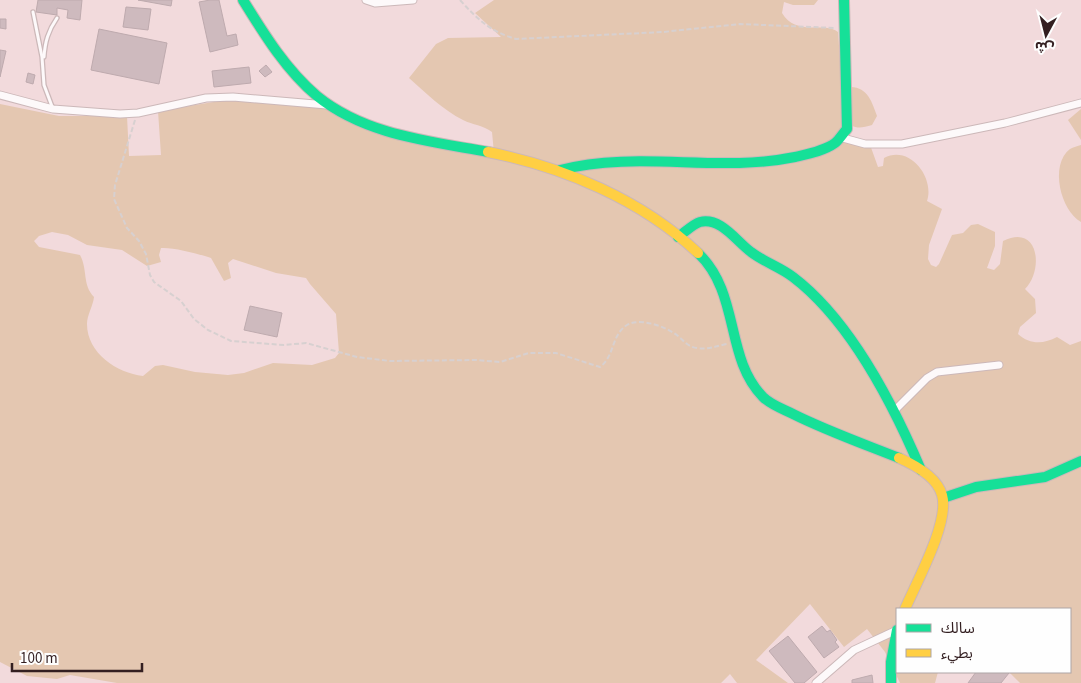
<svg xmlns="http://www.w3.org/2000/svg" width="1081" height="683" viewBox="0 0 1081 683" font-family="'Source Sans 3','Noto Sans Arabic',sans-serif">
<style>
.green{fill:#e4c7b1;fill-rule:evenodd}
.building{fill:#cebabe;stroke:#beaaae}
.lines{fill:none;stroke-linecap:round;stroke-linejoin:round}
.lane-casing{stroke:#ccb8b9;stroke-width:5.5}
.street-casing{stroke:#ccb8b9;stroke-width:9}
.fast-casing{stroke:#ccb8b9;stroke-width:12}
.slow-casing{stroke:#ccb8b9;stroke-width:12}
.path{stroke:#d7d0d0;stroke-width:2;stroke-dasharray:5 2.5;stroke-linecap:butt}
.lane{stroke:#fdf9fa;stroke-width:3}
.street{stroke:#fdf9fa;stroke-width:7}
.fast{stroke:#16e098;stroke-width:10}
.slow{stroke:#ffcf43;stroke-width:10}
</style>
<rect width="100%" height="100%" fill="#f2dadc"/>
<!-- green -->
<g class="green">
<path d="M494,0H818L814,5H793L784,2L782,13C796,37 825,21 838,32L842,87C866,85 870,96 877,116L872,125C859,129 853,129 844,119L841,125L846,135L869,142L878,167L883,166L884,158C909,144 935,177 927,201L942,209L929,245L928,259L931,265L936,267L939,264L952,235L963,233L971,225L978,224L995,232V246L987,268L994,270L1000,264L1003,241C1039,223 1044,270 1025,289L1035,299L1036,313L1020,327L1018,334C1030,345 1044,344 1057,337L1070,345L1081,341V683H1020L1009,672H1070V609H897V672H938L935,683H900L885,652L867,629L844,647L810,604L756,660L788,683H737L730,674L721,683H117L70,675L57,679L27,676L0,662V104L59,116H127L129,156L161,155L158,111L232,99L322,107L354,122L494,153L492,132C483,125 473,125 463,120C443,110 426,93 409,78L436,44L448,38L501,37L475,13ZM52,232L68,235L87,245L122,250L147,266L161,262L159,255L161,248C173,247 199,254 211,258L224,281L231,278L228,263L233,259L276,273L306,278L310,284L336,314L339,353L335,358L312,365L273,363L244,373L228,375L195,372L163,365L155,366L143,376C117,373 87,353 87,324C87,315 93,306 94,297C82,285 88,270 80,255L39,247L34,241L39,236Z"/>
<polygon points="1081,109 1081,140 1068,120"/>
<path d="M1081,145V222C1061,211 1049,165 1070,149C1073,147 1078,146 1081,145Z"/>
</g>
<!-- building -->
<g class="building">
<polygon points="38,0 82,0 80,20 67,18 68,10 57,8 57,15 36,12"/>
<polygon points="138,0 172,0 171,6"/>
<polygon points="210,0 219,0 227,36 236,34 238,45 210,52 199,2"/>
<polygon points="126,7 151,9 148,30 123,27"/>
<polygon points="0,19 6,19 6,29 0,28"/>
<polygon points="99,29 167,43 159,84 91,70"/>
<polygon points="0,50 6,51 0,77"/>
<polygon points="266,65 272,72 265,77 259,71"/>
<polygon points="249,67 251,83 214,87 212,71"/>
<polygon points="28,73 35,75 33,84 26,82"/>
<polygon points="250,306 282,313 277,337 244,330"/>
<polygon points="822,626 827,632 830,630 837,640 835,642 839,647 824,658 808,637"/>
<polygon points="788,636 817,672 804,683 795,683 769,651"/>
<polygon points="976,672 1007,672 1009,673 1001,683 968,683"/>
<polygon points="872,675 873,683 852,683 852,680"/>
</g>
<g class="lines">
<!-- lane casing -->
<g class="lane-casing">
<g id="lane">
<polyline points="33,12 42,57 44,85 53,109"/>
<path d="M44,57C45,42 48,31 57,18"/>
</g>
</g>
<!-- street casing -->
<g class="street-casing">
<g id="street">
<polyline points="366,0 375,3 413,0"/>
<polyline points="0,95 53,109 120,114 138,113 206,98 233,97 327,105"/>
<polyline points="843,138 865,144 902,144 1005,123 1081,103"/>
<polyline points="895,410 927,378 937,372 999,365"/>
<polyline points="816,683 854,650 897,630"/>
</g>
</g>
<!-- fast casing -->
<g class="fast-casing">
<g id="fast">
<path d="M243,0C264,34 286,70 317,96C365,135 429,141 488,152"/>
<path d="M560,170C637,150 718,173 795,157C808,154 824,151 835,143C839,140 843,133 847,129L844,0"/>
<path d="M678,237C684,233 693,224 700,222C721,217 736,241 751,252C764,262 780,267 793,277C851,321 893,404 921,470"/>
<path d="M698,253C741,294 724,357 763,397C771,405 783,409 793,414C827,431 864,444 899,458"/>
<polyline points="943,498 976,487 1045,477 1081,461"/>
<polyline points="891,683 891,662 897,630"/>
</g>
</g>
<!-- slow casing -->
<g class="slow-casing">
<g id="slow">
<path d="M488,152C564,167 642,200 698,253"/>
<path d="M899,458C915,465 937,477 942,495C950,522 916,583 905,609"/>
</g>
</g>
<!-- path -->
<g class="path">
<path d="M460,0C477,19 491,32 516,39L663,32L740,24L836,28"/>
<path d="M135,120L115,185L114,199L127,228L139,241L146,254L150,275L154,282L181,301L194,319L208,330L231,341L284,345L306,343L357,357L390,361L476,360L500,362L529,353H556L600,367C615,356 611,335 627,325C640,317 667,327 678,336C684,341 688,347 697,348C708,350 716,346 727,344"/>
</g>
<!-- lane -->
<use href="#lane" class="lane"/>
<!-- street -->
<use href="#street" class="street"/>
<!-- fast -->
<use href="#fast" class="fast"/>
<!-- slow -->
<use href="#slow" class="slow"/>
</g>
<!-- legend -->
<rect x="896" y="608" width="175" height="65" fill="#fefefe" stroke="#ada5a6"/>
<rect x="906" y="624" width="25" height="8" fill="#16e098" stroke="#ada5a6"/>
<text x="941" y="633" font-size="15" fill="#331f21">سالك</text>
<rect x="906" y="649" width="25" height="8" fill="#ffcf43" stroke="#ada5a6"/>
<text x="941" y="658" font-size="15" fill="#331f21">بطيء</text>
<!-- north arrow -->
<g transform="translate(1046 35) rotate(187)" stroke="#fefefe" stroke-width="4" paint-order="stroke">
<path d="M0-4L9 19L0 12L-9 19Z" fill="#331f21"/>
<text y="-8" font-size="14" font-weight="bold" text-anchor="middle" fill="#331f21">ش</text>
</g>
<!-- scale -->
<path d="M12 663v8h130v-8" fill="none" stroke="#331f21" stroke-width="2.5"/>
<text x="20" y="663" font-size="15" fill="#331f21" stroke="#fefefe" stroke-width="4" paint-order="stroke">100 m</text>
</svg>
